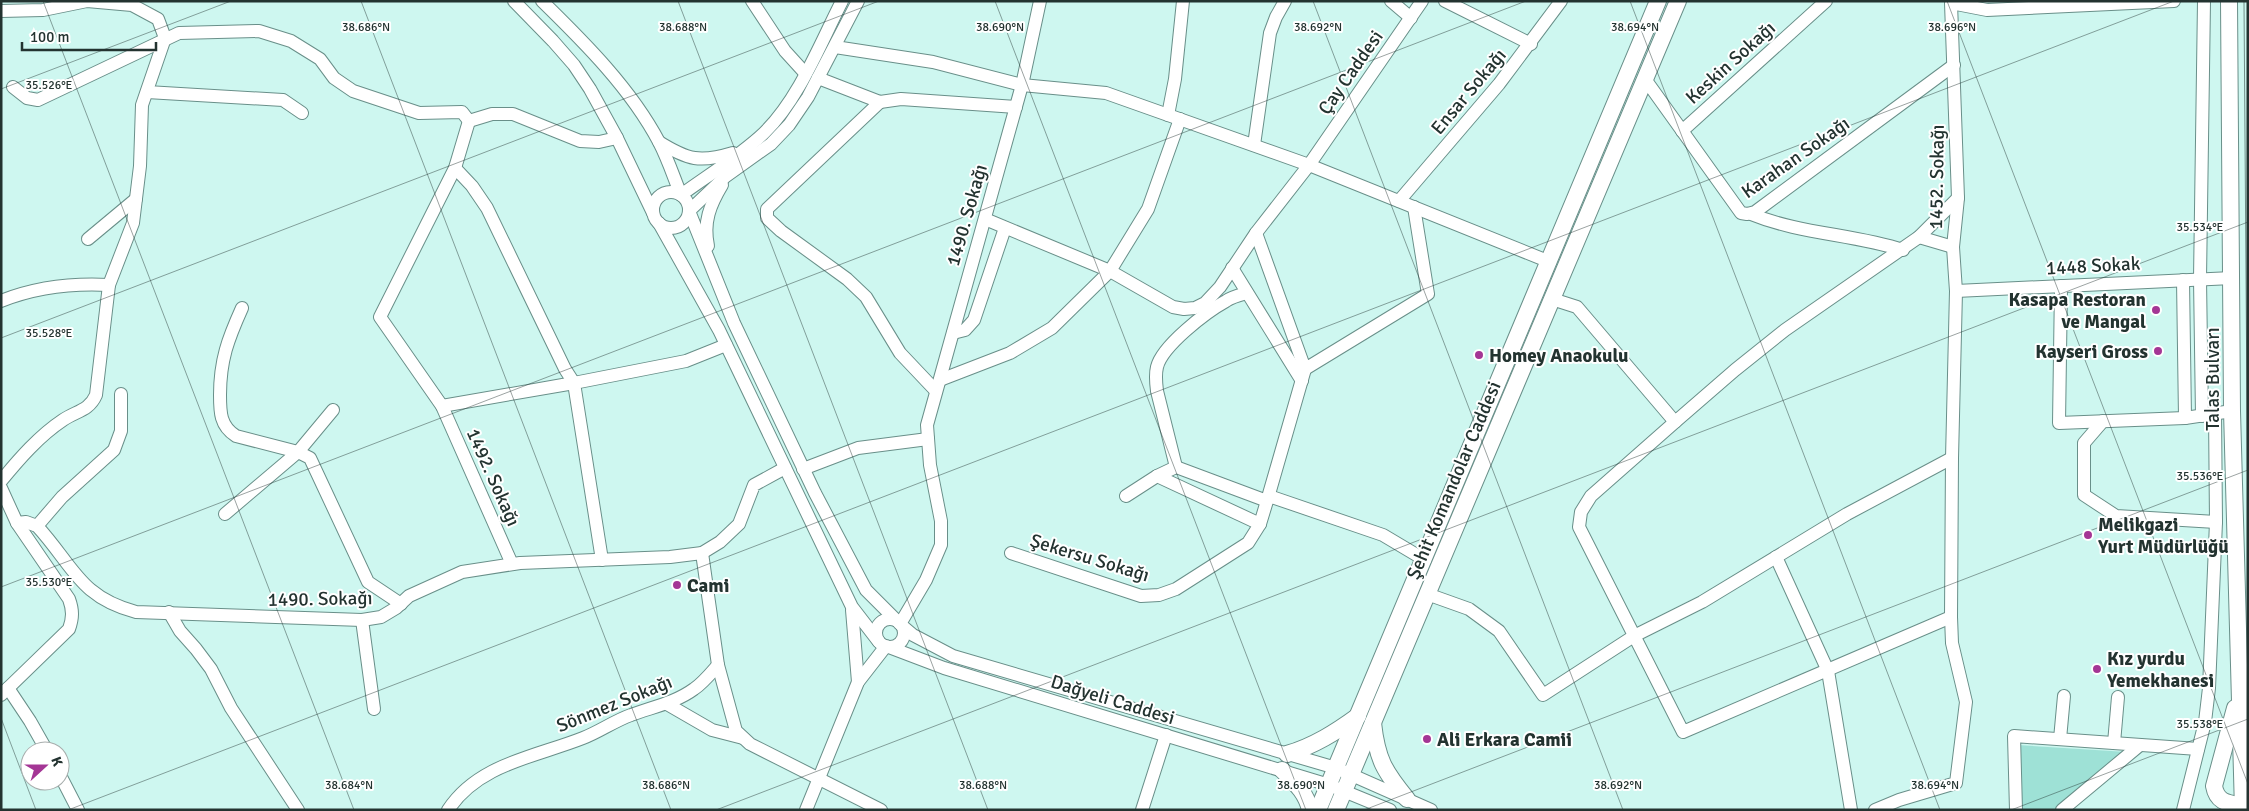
<svg xmlns="http://www.w3.org/2000/svg" width="2249" height="811" viewBox="0 0 2249 811" font-family="Signika,sans-serif">
<style>
.green{fill:#9ee1d6}
.lines{fill:none;stroke-linecap:round;stroke-linejoin:round}
.minor-casing{stroke:#698f89;stroke-width:14}
.major-casing{stroke:#698f89;stroke-width:18}
.minor{stroke:#fff;stroke-width:12}
.major{stroke:#fff;stroke-width:16}
.tram{stroke:#708c87;stroke-width:1}
.ticks{fill:none;stroke:#233330;stroke-width:1;stroke-opacity:0.45}
.poi-dot{fill:#a43695;stroke:#fff;stroke-width:2}
.labels{text-anchor:middle;stroke-width:4;stroke-linejoin:round;paint-order:stroke}
.street-label{font-size:19px;fill:#233330;stroke:#fff}
.poi-label{font-size:19px;font-weight:bold;fill:#233330;stroke:#fff;text-anchor:start}
.ticks-label{font-size:12px;text-anchor:middle;fill:#233330;stroke:#fff;stroke-width:4;stroke-linejoin:round;paint-order:stroke}
</style>
<rect width="100%" height="100%" fill="#cef7f0"/>
<!-- green -->
<polygon class="green" points="2018,745 2127,752 2060,810 2019,810"/>
<g class="lines">
<!-- minor casing -->
<g class="minor-casing">
<g id="minor">
<polyline points="514,1 553,41 574,65 590,89 617,138 653,213"/>
<path d="M542,1C585,43 631,89 659,142C668,159 674,178 681,195C707,176 741,155 764,133C799,99 820,44 842,1"/>
<polyline points="752,1 785,51 805,73"/>
<polyline points="858,1 808,97 789,125 771,144 726,176 689,211 734,323 815,493 866,590 897,621"/>
<polyline points="1040,1 1022,85 927,425 930,465 941,521 941,545 926,580 900,624 913,635 953,656 1336,768 1431,810"/>
<polyline points="1391,1 1411,18"/>
<polyline points="1445,1 1531,44"/>
<path d="M1,11L43,10L87,1L132,5L158,19L165,38L142,105L140,166L133,223L109,285L96,395C89,411 76,411 63,420C39,436 19,459 1,481"/>
<polyline points="835,47 933,62 1022,85 1106,93 1309,165 1550,262"/>
<polyline points="818,78 880,102 901,99 1016,107"/>
<polyline points="1645,79 1741,213 1747,214 1755,212 1954,65"/>
<polyline points="13,87 27,98 38,100 179,33 259,31 291,41 320,59 334,78 353,91 419,113 462,112 469,121 492,114 513,114 580,141 599,142 617,138"/>
<polyline points="147,92 283,100 302,113"/>
<polyline points="880,102 767,209 767,218 781,231 847,279 866,297 900,353 936,391"/>
<polyline points="1168,115 1175,79 1183,1"/>
<polyline points="469,121 455,168 380,317 442,406 512,564"/>
<polyline points="1682,131 1826,1"/>
<path d="M659,142C688,160 700,163 733,153"/>
<polyline points="1254,145 1270,33 1276,17 1285,1"/>
<polyline points="455,168 472,186 487,208 565,369 574,383"/>
<circle cx="671" cy="210" r="18"/>
<polyline points="1399,201 1499,84 1561,1"/>
<path d="M1751,214C1800,234 1853,234 1903,250"/>
<polyline points="985,219 1110,271 1148,209 1180,119"/>
<polyline points="659,223 719,330 852,607 879,642"/>
<polyline points="1256,233 1305,369 1428,294 1414,207"/>
<polyline points="1919,237 1953,247"/>
<polyline points="88,239 136,199"/>
<path d="M708,246C703,222 710,205 722,185"/>
<polyline points="1232,268 1302,381"/>
<polyline points="2183,280 2185,418"/>
<polyline points="2061,286 2059,423 2185,418 2232,411"/>
<polyline points="1956,291 2232,278"/>
<polyline points="1552,299 1577,307 1675,422 1735,370 1785,330 1919,237 1958,198"/>
<path d="M1,301C36,287 72,283 109,285"/>
<path d="M242,308C228,339 220,360 220,395C220,412 220,426 236,436L298,452L310,458L368,582L401,604"/>
<polyline points="953,333 965,330 974,320 1005,228"/>
<polyline points="940,380 1010,353 1052,328 1110,271 1173,307 1184,309 1195,308 1205,303 1220,287 1256,233 1309,165 1422,1"/>
<polyline points="442,406 574,383"/>
<polyline points="2202,416 2200,279 2204,1"/>
<polyline points="2103,421 2084,443 2084,495 2116,516 2216,522"/>
<polyline points="1675,422 1591,496 1581,512 1579,527 1683,732 1951,617"/>
<path d="M1176,467L1157,391C1156,383 1155,375 1157,367C1162,346 1206,312 1226,301C1232,297 1240,295 1247,293"/>
<polyline points="803,469 858,448 928,439"/>
<polyline points="1157,476 1260,524"/>
<path d="M1,488L17,523L69,599C73,610 73,618 69,629L1,695"/>
<polyline points="1126,496 1157,476 1176,467 1267,501 1305,369"/>
<polyline points="1269,496 1383,535 1425,560"/>
<polyline points="225,514 298,452 333,410"/>
<path d="M17,523L26,522L37,526C73,565 79,597 136,612L362,620L381,617L396,608L409,596L462,572L520,563L670,557L702,553L720,542L739,524L754,485L785,468"/>
<polyline points="37,526 62,497 114,450 121,431 121,394"/>
<polyline points="702,553 718,665 736,731 750,744 881,810"/>
<polyline points="1011,553 1141,596 1159,595 1176,589 1248,543 1260,524 1267,501"/>
<polyline points="1776,557 1828,671 1851,810"/>
<polyline points="602,560 574,383 686,361 726,345"/>
<polyline points="1427,594 1469,609 1499,631 1543,695 1634,636 1702,602 1847,514 1952,458"/>
<polyline points="852,610 858,682"/>
<polyline points="169,612 180,631 196,649 211,669 231,708 298,810"/>
<circle cx="890" cy="633" r="14"/>
<polyline points="362,620 374,709"/>
<polyline points="8,688 30,721 47,751"/>
<polyline points="667,704 712,730 743,738"/>
<polyline points="2060,739 2064,696"/>
<polyline points="2114,743 2118,697"/>
<polyline points="60,775 78,810"/>
<path d="M448,810C478,764 535,757 583,738C599,732 614,721 631,715C652,707 675,703 694,689C703,683 711,673 718,665"/>
<polyline points="806,810 858,682 886,646 944,668 1329,785 1390,810"/>
<polyline points="1142,810 1166,735"/>
<polyline points="1875,810 1899,800 1956,783 1966,702 1952,643 1951,617 1952,458 1956,291 1953,247 1958,198 1951,3 1987,10 2174,1"/>
<polyline points="2016,810 2014,736 2198,749"/>
<polyline points="2062,810 2140,745"/>
<polyline points="2183,810 2205,722 2209,688 2216,522 2215,412"/>
</g>
</g>
<!-- major casing -->
<g class="major-casing">
<g id="major">
<polyline points="2229,1 2232,411 2243,810"/>
<path d="M2235,708L2214,786C2217,803 2228,803 2243,806L2248,802"/>
<path d="M1373,723C1377,759 1384,771 1407,799"/>
<path d="M1287,754C1314,746 1336,732 1358,716"/>
<path d="M1282,770C1295,783 1306,792 1310,810"/>
<polyline points="1318,810 1658,1"/>
<polyline points="1336,810 1678,1"/>
</g>
</g>
<!-- minor -->
<use href="#minor" class="minor"/>
<!-- major -->
<use href="#major" class="major"/>
<!-- tram -->
<polyline class="tram" points="2244,1 2248,546"/>
</g>
<!-- ticks -->
<path class="ticks" d="M43,1L354,810M361,1L671,810M678,1L988,810M995,1L1306,810M1313,1L1623,810M1630,1L1940,810M1947,1L2248,784M1,89L231,1M1,338L879,1M1,587L1526,1M1,718L36,810M68,810L2174,1M716,810L2248,222M1364,810L2248,470M2011,810L2248,719"/>
<!-- markers -->
<g class="poi-dot">
<circle cx="2156" cy="310" r="5"/>
<circle cx="2158" cy="351" r="5"/>
<circle cx="1479" cy="355" r="5"/>
<circle cx="2088" cy="535" r="5"/>
<circle cx="677" cy="585" r="5"/>
<circle cx="2097" cy="669" r="5"/>
<circle cx="1427" cy="739" r="5"/>
</g>
<g class="labels">
<!-- street labels -->
<g class="street-label">
<text transform="translate(1730 62) rotate(-42)" y="7">Keskin Sokağı</text>
<text transform="translate(1350 72) rotate(-55)" y="7">Çay Caddesi</text>
<text transform="translate(1468 91) rotate(-50)" y="7">Ensar Sokağı</text>
<text transform="translate(1795 157) rotate(-35)" y="7">Karahan Sokağı</text>
<text transform="translate(1936 177) rotate(-89)" y="7">1452. Sokağı</text>
<text transform="translate(966 215) rotate(-74)" y="7">1490. Sokağı</text>
<text transform="translate(2093 265) rotate(-3)" y="7">1448 Sokak</text>
<text transform="translate(2212 379) rotate(-90)" y="7">Talas Bulvarı</text>
<text transform="translate(494 477) rotate(66)" y="7">1492. Sokağı</text>
<text transform="translate(1453 480) rotate(-67)" y="7">Şehit Komandolar Caddesi</text>
<text transform="translate(1090 557) rotate(17)" y="7">Şekersu Sokağı</text>
<text transform="translate(320 598) rotate(-1)" y="7">1490. Sokağı</text>
<text transform="translate(1113 699) rotate(17)" y="7">Dağyeli Caddesi</text>
<text transform="translate(614 703) rotate(-22)" y="7">Sönmez Sokağı</text>
</g>
<!-- poi labels -->
<g class="poi-label">
<text x="2146" y="306" text-anchor="end">Kasapa Restoran<tspan x="2146" dy="22">ve Mangal</tspan></text>
<text x="2148" y="358" text-anchor="end">Kayseri Gross</text>
<text x="1489" y="362">Homey Anaokulu</text>
<text x="2098" y="531">Melikgazi<tspan x="2098" dy="22">Yurt Müdürlüğü</tspan></text>
<text x="687" y="592">Cami</text>
<text x="2107" y="665">Kız yurdu<tspan x="2107" dy="22">Yemekhanesi</tspan></text>
<text x="1437" y="746">Ali Erkara Camii</text>
</g>
</g>
<g class="ticks-label">
<text x="366" y="31">38.686°N</text>
<text x="1000" y="31">38.690°N</text>
<text x="683" y="31">38.688°N</text>
<text x="1318" y="31">38.692°N</text>
<text x="1635" y="31">38.694°N</text>
<text x="1952" y="31">38.696°N</text>
<text x="49" y="89">35.526°E</text>
<text x="2200" y="231">35.534°E</text>
<text x="49" y="337">35.528°E</text>
<text x="2200" y="480">35.536°E</text>
<text x="49" y="586">35.530°E</text>
<text x="2200" y="728">35.538°E</text>
<text x="349" y="789">38.684°N</text>
<text x="666" y="789">38.686°N</text>
<text x="983" y="789">38.688°N</text>
<text x="1301" y="789">38.690°N</text>
<text x="1618" y="789">38.692°N</text>
<text x="1935" y="789">38.694°N</text>
</g>
<!-- border -->
<rect width="2249" height="811" fill="none" stroke="#233330" stroke-width="5"/>
<!-- north arrow -->
<g transform="translate(45 766) rotate(69)"><circle r="24" fill="#ffffff" stroke="#a7adac"/>
<path d="M0-4L9 19L0 12L-9 19Z" fill="#a43695"/>
<text y="-8" font-size="14" font-weight="bold" text-anchor="middle" fill="#233330">K</text>
</g>
<!-- scale -->
<path d="M22 42v8h134v-8" fill="none" stroke="#233330" stroke-width="2.5"/>
<text x="30" y="42" font-size="15" fill="#233330" stroke="#ffffff" stroke-width="4" paint-order="stroke">100 m</text>
</svg>
